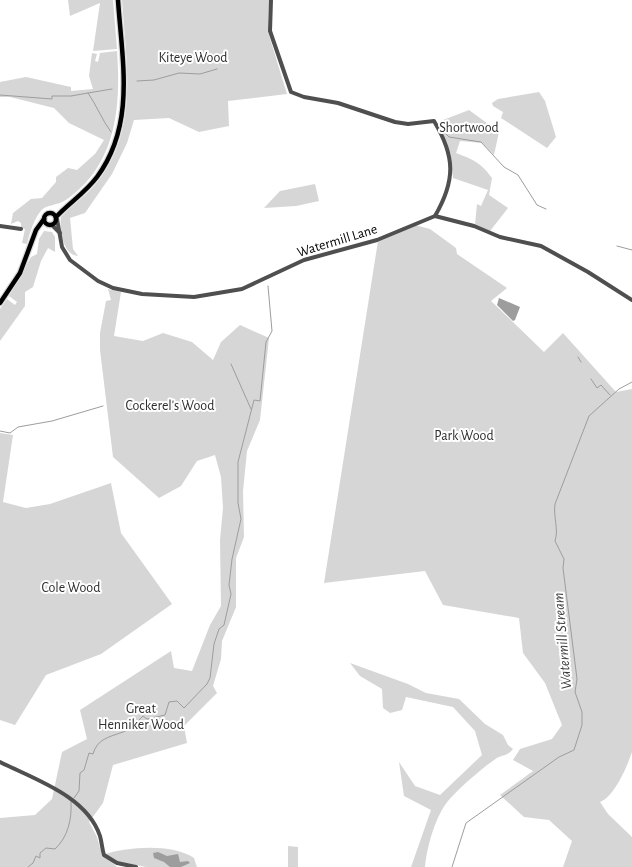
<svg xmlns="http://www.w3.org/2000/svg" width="632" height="867" viewBox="0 0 632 867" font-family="'Alegreya Sans',sans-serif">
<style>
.green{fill:#d6d6d6}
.water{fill:#9d9d9d}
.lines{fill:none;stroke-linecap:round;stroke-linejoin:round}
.stream{stroke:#9d9d9d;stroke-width:1}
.major-casing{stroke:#dbdbdb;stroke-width:7}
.minor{stroke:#4f4f4f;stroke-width:4}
.major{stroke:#000;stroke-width:4.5}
.labels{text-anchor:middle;stroke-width:4;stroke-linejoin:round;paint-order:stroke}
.park-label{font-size:14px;fill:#2d2d2d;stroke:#fff}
.street-label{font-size:14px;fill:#000;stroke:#fff}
.water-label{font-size:15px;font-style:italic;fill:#3e3e3e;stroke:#fff}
</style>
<rect width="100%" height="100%" fill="#fff"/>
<!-- green -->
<g class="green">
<polygon points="68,0 113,0 117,49 93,51 100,3 70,16"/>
<path d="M122,0H269L268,32L287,94L228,101L229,126L199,132L169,118L134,120L127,143L112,174L85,213L70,218L73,249L78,256C63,255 59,229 61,217C73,204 88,195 99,180C139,128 126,61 122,0Z"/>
<path d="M117,51C121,105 117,162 70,197C62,204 54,204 46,207C36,211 29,235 27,244L22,243L25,229L21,228V223L18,221L11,224L13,213L31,199L42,198L56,182V177L68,168L77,170L95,154L104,140L69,123L54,108L10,97H0V82L26,77L71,87V91L93,89L89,76L92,53L97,54L95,61L98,62L100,53Z"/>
<polygon points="539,92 545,101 556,137 547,148 501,118 503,112 493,106 492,103 498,99"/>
<path d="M469,110L499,132L494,155L482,143L460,141L456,153C474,160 480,162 492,178L489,195L508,208L490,231L475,225L477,204L481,206L488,190L453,178C452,158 440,138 443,120Z"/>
<polygon points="315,184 319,201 296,206 264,208 280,191"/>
<path d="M415,225L430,229L456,248L457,254L507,288L491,301L544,352L563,333L616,392L632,389V752C627,767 614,797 600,802L608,814L632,837V867H563L572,841L549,820L524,817L500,795L533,771L513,760L520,749L552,739L562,725L545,683L523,653L519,618L443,605L425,571L324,583L378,241Z"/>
<polygon points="44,231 52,232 55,237 55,252 48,248 41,261 33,287 25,292 25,306 0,341 0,309 7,299 15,305 17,302 9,296 31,257 37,254 39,239"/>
<path d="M108,289L121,292L114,336L143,341L163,333L192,342L213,360L221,342L240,325L269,338L260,420L247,451L243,491L244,537L236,558V607L222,641L221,659L213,686L217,693L184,726L187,743L113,765L103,803L89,822L97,837L102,855C127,847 171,843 194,858L197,867H146L120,862L113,863L117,867H0V818L35,815L52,799L62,752L87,739L80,710L171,651L174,668L192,671L210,625L221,606L220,540L223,508L221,477L215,455L197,461L181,486L159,498L113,457L100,350V333L106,301L111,300Z"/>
<polygon points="0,433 13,435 3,502 26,508 50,504 111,483 121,533 172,604 101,654 46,675 15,725 0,720"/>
<path d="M350,663L408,684L426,693L459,699L485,724L503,735L508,745L513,749C507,757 501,754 494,760C480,770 459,788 448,801C435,817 427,847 425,867H411L431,810L404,796L399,762L415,786L440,795L482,755L475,731L453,707L406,697L402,710L390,713L383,708L382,689L360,676Z"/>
<polygon points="288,846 298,847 298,867 288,867"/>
</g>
<!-- water -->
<g class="water">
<polygon points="499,298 520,307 515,320 513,321 497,305"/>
<polygon points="158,852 167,856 178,854 180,862 188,861 190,863 181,867 170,867 164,862 154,858 153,853"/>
</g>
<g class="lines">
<!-- stream -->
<g class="stream">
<polyline points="137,81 154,80 179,73 200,74 217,69"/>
<polyline points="88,93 112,89"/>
<path d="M0,95L52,99V96H71L88,93C97,106 102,120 111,132"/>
<polyline points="444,132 449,137 481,142 504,167 518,175 537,205 546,209"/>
<polyline points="617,246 632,250"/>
<polyline points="578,357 581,362"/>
<polyline points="231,364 251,409"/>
<polyline points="591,379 597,388 601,385 610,395"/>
<polyline points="0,431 10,433 18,427 52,421 103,406"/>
<path d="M74,798L79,791L80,773L84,770L89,753L93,754C97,739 109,737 123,732C127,731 132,725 136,722L138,724V721L143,716L147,719L165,715L169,702L177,701L184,708L207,684L210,678L214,644L219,629L224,625L231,594L229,585L232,559L241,519L238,503V462L254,400L260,401L266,342L272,331L268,286"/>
<path d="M28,867L33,863L36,856L40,858V853L46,848L55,849C68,837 72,819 71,802"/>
<path d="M452,867L466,823L559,757L574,750L582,725V712L575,692L577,679L563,568L564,559L555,541C559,529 553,517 555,504L589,416L619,389L632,382"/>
</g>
<!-- major casing -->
<g class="major-casing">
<g id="major">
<circle cx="50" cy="219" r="6"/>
<path d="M56,217C69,203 85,193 97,177C136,124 122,61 118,0"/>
<polyline points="0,303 20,273 36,230 44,219"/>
</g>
</g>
<!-- minor -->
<g class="minor">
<path d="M271,0L270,31L291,92L304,97L338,103L395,122L408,124L434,121C455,156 456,180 435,216"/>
<polyline points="57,219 62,247 70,260 98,281 113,288 142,294 194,297 242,289 304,260 377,240 435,216 474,226 500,237 541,246 588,272 632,300"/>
<polyline points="52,225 60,233"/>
<polyline points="0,226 21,229"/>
<path d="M0,762C34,779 87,796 100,836C102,843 102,849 104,855L117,863L136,867"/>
</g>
<!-- major -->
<use href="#major" class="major"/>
</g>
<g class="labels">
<!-- park labels -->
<g class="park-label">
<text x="193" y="62">Kiteye Wood</text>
<text x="469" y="132">Shortwood</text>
<text x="170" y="410">Cockerel's Wood</text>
<text x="464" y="440">Park Wood</text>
<text x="71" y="592">Cole Wood</text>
<text x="141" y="713">Great<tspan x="141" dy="16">Henniker Wood</tspan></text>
</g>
<!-- street labels -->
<g class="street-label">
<text transform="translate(337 240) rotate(-17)" y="5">Watermill Lane</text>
</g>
<!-- water labels -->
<g class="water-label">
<text transform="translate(562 641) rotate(-95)" y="5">Watermill Stream</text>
</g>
</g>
</svg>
